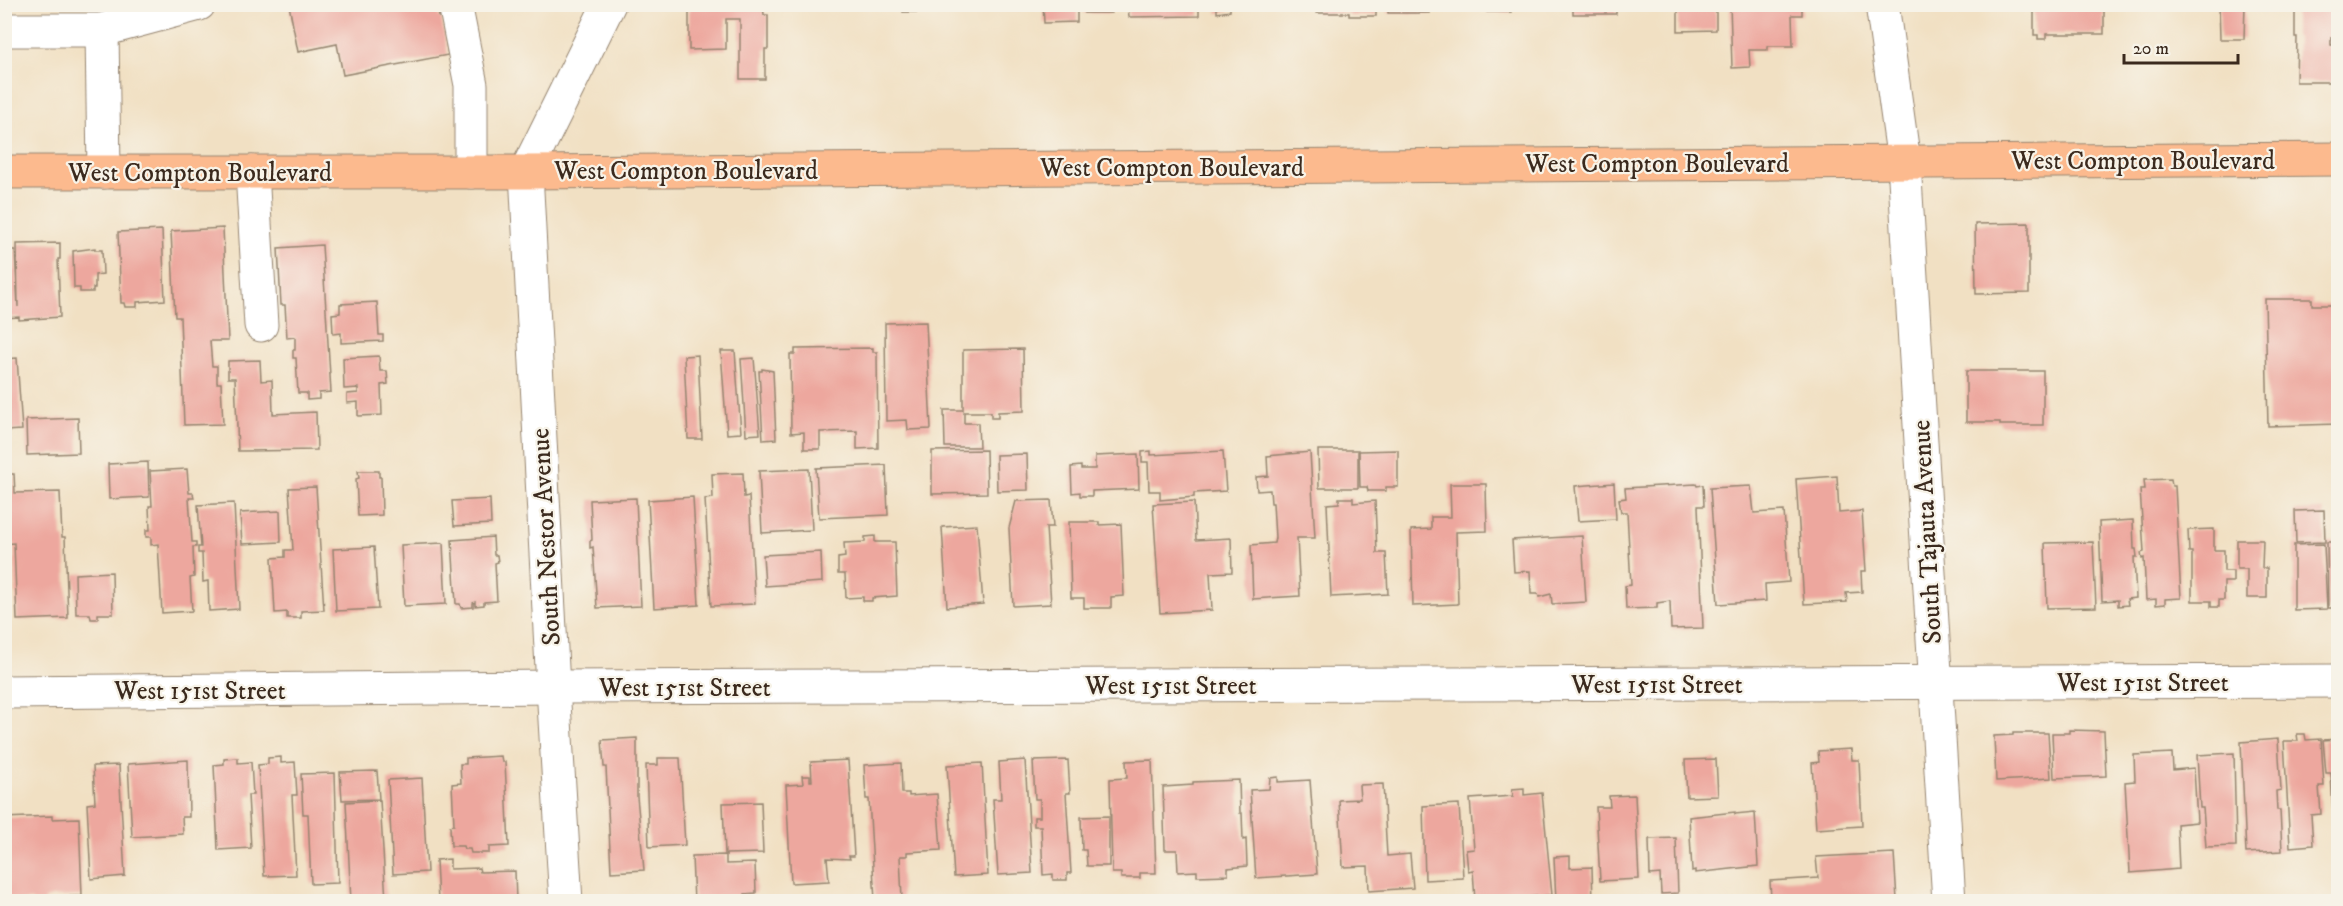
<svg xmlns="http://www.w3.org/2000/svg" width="2343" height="906" viewBox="0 0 2343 906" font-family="'IM FELL DW Pica',serif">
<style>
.building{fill:#eda79e}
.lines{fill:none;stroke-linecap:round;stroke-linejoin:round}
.minor-casing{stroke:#968570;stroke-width:35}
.major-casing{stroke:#968570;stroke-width:35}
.minor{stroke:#fff;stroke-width:33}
.major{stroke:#fcba8e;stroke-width:33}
.labels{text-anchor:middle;stroke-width:4.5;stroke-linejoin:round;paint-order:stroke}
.street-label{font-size:26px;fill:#3b2a1e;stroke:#f7f3e8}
</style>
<rect width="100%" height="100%" fill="#f7f3e8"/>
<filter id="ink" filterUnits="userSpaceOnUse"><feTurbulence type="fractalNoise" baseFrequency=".0167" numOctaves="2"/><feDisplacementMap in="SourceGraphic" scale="12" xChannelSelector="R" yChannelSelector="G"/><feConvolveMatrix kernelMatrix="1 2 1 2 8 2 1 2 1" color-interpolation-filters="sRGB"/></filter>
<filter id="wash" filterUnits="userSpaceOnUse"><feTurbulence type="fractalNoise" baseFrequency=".008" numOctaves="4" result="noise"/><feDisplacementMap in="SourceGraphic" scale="24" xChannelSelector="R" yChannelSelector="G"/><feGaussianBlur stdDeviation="1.35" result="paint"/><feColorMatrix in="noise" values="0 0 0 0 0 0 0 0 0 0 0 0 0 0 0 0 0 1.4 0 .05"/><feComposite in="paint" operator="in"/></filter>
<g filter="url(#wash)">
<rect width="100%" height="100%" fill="#f1e0c3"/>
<g id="blocks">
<!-- building -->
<g class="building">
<polygon points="437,4 439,17 441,16 448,55 343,75 337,44 298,52 289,5"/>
<polygon points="689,4 763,4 764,15 768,15 768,49 765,49 765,79 740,79 740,19 726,19 726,49 689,50"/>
<polygon points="781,4 856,4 856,6 781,10"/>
<rect x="903" y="4" width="34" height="8"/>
<rect x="997" y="4" width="26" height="6"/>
<polygon points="1043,4 1077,4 1077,22 1044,23"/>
<polygon points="1083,4 1111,4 1111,13 1084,13"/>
<polygon points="1128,4 1199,4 1199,16 1129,17"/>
<polygon points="1213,4 1230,4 1230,11 1217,13 1217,7 1213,7"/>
<polygon points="1317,4 1376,4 1376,16 1349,16 1349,13 1317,13"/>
<polygon points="1388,4 1455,4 1455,6 1430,7 1430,13 1388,13"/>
<rect x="1487" y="4" width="24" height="8"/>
<rect x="1573" y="4" width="43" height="10"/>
<polygon points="1678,4 1716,4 1716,30 1678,31"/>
<polygon points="1730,4 1802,4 1802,15 1792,15 1793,46 1767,46 1767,50 1749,50 1750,67 1732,68"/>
<polygon points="2034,4 2104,4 2104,34 2046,34 2046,39 2038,39 2038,35 2034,35"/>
<polygon points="2219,4 2245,4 2244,39 2220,39"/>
<polygon points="2295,5 2338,5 2338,37 2331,37 2331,45 2334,45 2334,82 2296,82 2297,37 2295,37"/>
<polygon points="2029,223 2029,293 1976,294 1975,224"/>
<polygon points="223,228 228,341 210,341 212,366 217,366 217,383 221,383 223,424 184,425 180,317 175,317 171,231"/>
<polygon points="162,230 165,300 137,302 137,307 125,307 124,303 121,303 118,232"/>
<polygon points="60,243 60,259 58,259 60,317 19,320 19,317 4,318 4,250 15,250 18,307 17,244"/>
<polygon points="322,245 331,392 319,393 319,399 307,400 307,393 298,393 296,358 293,358 293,350 295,350 295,337 287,338 285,305 281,305 278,248"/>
<polygon points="95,248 95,250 102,250 103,274 95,275 95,288 93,288 93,292 80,292 80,288 74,288 73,251"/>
<polygon points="2265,299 2312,299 2312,305 2338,305 2338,424 2268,426"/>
<polygon points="377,302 379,335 383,335 383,341 341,343 341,333 333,334 332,314 340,313 340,304"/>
<polygon points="926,322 931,429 908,430 907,420 886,421 885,323"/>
<polygon points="873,348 873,352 877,352 878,448 857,449 857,431 820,432 820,449 804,449 804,432 791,433 790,354 795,354 795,349"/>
<polygon points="1023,349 1024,411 998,412 998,418 991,418 991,412 964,412 964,423 978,423 979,447 945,447 944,410 963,410 963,350"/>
<polygon points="721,351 735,351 741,433 727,434"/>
<polygon points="698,355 702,439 688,439 684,356"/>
<polygon points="379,356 380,371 387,371 388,384 381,385 382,415 358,416 358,402 347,403 347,394 358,393 358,388 344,389 343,358"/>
<polygon points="17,358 22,430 4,431 4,359"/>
<polygon points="754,358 760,434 746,435 741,359"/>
<polygon points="260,360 261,381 272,380 273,414 316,412 317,450 238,451 235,378 228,378 228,361"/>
<polygon points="762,369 773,371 776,439 763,440 759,371 762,371"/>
<polygon points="1966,371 2043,371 2043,425 2000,425 2000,422 1966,422"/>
<polygon points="78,418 79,453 27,455 26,420"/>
<polygon points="986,450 987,493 932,494 932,451"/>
<polygon points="1318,450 1358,450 1358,488 1319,488"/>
<polygon points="1398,450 1398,487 1386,487 1386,491 1368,491 1367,487 1360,487 1359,451"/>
<polygon points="1151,451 1151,455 1223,451 1226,491 1194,493 1194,497 1160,500 1160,491 1149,491 1148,462 1142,462 1142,452"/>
<polygon points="1310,452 1315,538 1297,538 1300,596 1253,599 1251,545 1274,543 1275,538 1273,503 1271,503 1270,490 1257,491 1256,477 1268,476 1267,456"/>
<polygon points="1027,454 1028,490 997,491 996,455"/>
<polygon points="1138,454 1139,489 1092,491 1092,496 1080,496 1080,492 1072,493 1071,467 1081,466 1081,469 1095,469 1095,456"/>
<polygon points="148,462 149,497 109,499 108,464"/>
<polygon points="886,465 888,515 819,518 816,468"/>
<polygon points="187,469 189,493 193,493 194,498 189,498 192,542 196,542 196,547 193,547 194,577 190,578 192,611 162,613 158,544 151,545 151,537 146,537 146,530 150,530 149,506 152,506 150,471"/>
<polygon points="809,469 812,530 762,533 759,471"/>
<polygon points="358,471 379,471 379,477 381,477 382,515 358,516 356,479 359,478"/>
<polygon points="743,473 744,497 749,496 755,604 711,606 705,499 713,498 712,474"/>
<polygon points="4,474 14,474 15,493 60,492 62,537 65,537 68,618 17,620 14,543 4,544"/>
<polygon points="1837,476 1839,513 1862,511 1866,571 1861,571 1862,592 1846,593 1847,602 1804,604 1796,479"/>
<polygon points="2171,479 2172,486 2175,486 2181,598 2165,599 2165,604 2156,605 2156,599 2146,600 2144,558 2142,559 2141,553 2144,552 2140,489 2145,489 2144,480"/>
<polygon points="1614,483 1616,519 1578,521 1575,486"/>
<polygon points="1450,484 1486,484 1487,531 1456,532 1458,604 1413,606 1411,530 1431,529 1431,517 1451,517"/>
<polygon points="1696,484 1697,486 1703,485 1704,506 1698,506 1703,628 1671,629 1670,601 1657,603 1657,608 1626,609 1625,586 1631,585 1627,512 1621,512 1619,499 1626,498 1625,488"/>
<polygon points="1751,486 1754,513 1784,511 1789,582 1765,584 1766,601 1718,604 1710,488"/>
<polygon points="316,487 324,610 301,611 301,618 287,618 287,612 275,613 272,558 285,557 285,550 293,550 289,488"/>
<polygon points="693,497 699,605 654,608 648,500"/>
<polygon points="636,498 641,606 597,608 593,547 590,548 590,541 592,540 590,500"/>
<polygon points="1339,498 1353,498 1353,503 1375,501 1377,553 1386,553 1388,594 1331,597 1327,504 1339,503"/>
<polygon points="490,499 491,524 454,526 452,501"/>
<polygon points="1051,500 1053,527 1046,527 1051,604 1013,606 1009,528 1016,501"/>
<polygon points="1194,502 1196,540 1231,538 1232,572 1210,573 1212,610 1160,613 1153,504"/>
<polygon points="234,503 239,609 209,611 208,581 203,582 202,553 198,553 198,547 201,547 198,505"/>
<polygon points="2324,510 2325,542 2296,543 2295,511"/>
<polygon points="280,511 281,542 242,544 240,513"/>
<polygon points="2133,520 2134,549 2136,549 2137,557 2134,557 2136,598 2127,599 2128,605 2118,606 2118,600 2102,601 2099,522"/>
<polygon points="1069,522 1099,522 1099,525 1121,524 1124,596 1111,597 1111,608 1084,608 1084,598 1071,598"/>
<polygon points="977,525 983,604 947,607 942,527"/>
<polygon points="2214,529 2214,550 2224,550 2224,571 2233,571 2233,582 2224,582 2224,600 2219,600 2219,607 2211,607 2211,601 2192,601 2192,552 2189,552 2188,530"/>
<polygon points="875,536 875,542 895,542 897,596 872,598 872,601 863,601 863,597 846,598 845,574 838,574 838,558 845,557 844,543 865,542 865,537"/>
<polygon points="1582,536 1586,602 1552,604 1551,594 1539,597 1538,594 1531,594 1530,571 1514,572 1512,540"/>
<polygon points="493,537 494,555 497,555 498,562 495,563 497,601 484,602 484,605 475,606 475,602 473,603 473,607 461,608 460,604 456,604 452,540"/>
<polygon points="2237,540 2263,540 2262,568 2267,568 2267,598 2247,598 2247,569 2237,569"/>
<polygon points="2093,542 2096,607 2047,608 2045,543"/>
<polygon points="2327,542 2338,542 2338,608 2328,608"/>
<polygon points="443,543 446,604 404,606 401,545"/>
<polygon points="2324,544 2327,609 2294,610 2294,545"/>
<polygon points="374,547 378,609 336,611 333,549"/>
<polygon points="821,552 822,582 765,586 763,555"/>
<polygon points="112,572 113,614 98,614 98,619 91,619 90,614 76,614 75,574"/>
<polygon points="2069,730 2104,731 2106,776 2054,778 2052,733 2069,733"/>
<polygon points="2013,733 2048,733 2051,778 1996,781 1994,736 2013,735"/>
<polygon points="2297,734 2305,734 2306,740 2321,739 2324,786 2319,786 2321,814 2311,815 2313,845 2290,847 2284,741 2298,741"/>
<polygon points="637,738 637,797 644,870 611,872 606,767 604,767 602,740"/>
<polygon points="2278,739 2281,790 2276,791 2277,810 2280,810 2282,851 2246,853 2241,742"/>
<polygon points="2338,739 2338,814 2333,814 2331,773 2326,773 2323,740"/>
<polygon points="1851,749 1852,760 1859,760 1862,826 1816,829 1812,763 1819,762 1818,751"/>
<polygon points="2172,753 2173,770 2194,768 2197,822 2177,824 2179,869 2130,873 2125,782 2135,781 2134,755"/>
<polygon points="2234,753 2236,846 2206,847 2203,808 2200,808 2197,755"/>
<polygon points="501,756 502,762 505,762 509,846 489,847 489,853 471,853 470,849 464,849 463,846 451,846 450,826 454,825 452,784 461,783 460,764 466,764 466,758"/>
<polygon points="281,757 281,763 295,762 297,795 292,795 296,875 264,876 258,765 268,764 268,758"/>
<polygon points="238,758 238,763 251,762 253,795 248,795 251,848 218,850 214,765 224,764 224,759"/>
<polygon points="658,758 680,758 685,845 649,847 646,765 658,765"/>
<polygon points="1716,759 1718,796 1687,797 1685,760"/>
<polygon points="188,760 189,817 182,817 183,834 132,837 128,764"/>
<polygon points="848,760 854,856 849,856 850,859 827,858 829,881 791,883 786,785 803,784 802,776 810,776 810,781 812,781 811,762"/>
<polygon points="1025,760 1032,873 998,875 993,799 1001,799 999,762"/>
<polygon points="1068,760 1070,793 1066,793 1071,873 1067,873 1067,880 1053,880 1053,874 1043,875 1041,826 1034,826 1034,817 1040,817 1040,799 1035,799 1033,761"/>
<polygon points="1152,760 1156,873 1140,873 1140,878 1121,878 1121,873 1112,873 1110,779 1127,778 1126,761"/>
<polygon points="901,763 902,793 909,793 909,796 937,794 941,850 907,852 907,856 900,856 902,899 875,901 869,799 866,799 864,765"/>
<polygon points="982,763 988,875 954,877 947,765"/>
<polygon points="119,765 125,876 91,879 87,804 95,803 93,766"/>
<polygon points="377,771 379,799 342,800 340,772"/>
<polygon points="335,773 338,883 311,884 308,814 303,814 301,774"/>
<polygon points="1278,777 1278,782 1310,780 1317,874 1256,878 1250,790 1269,789 1270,778"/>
<polygon points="422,778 427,872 393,874 388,780"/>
<polygon points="1239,780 1240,813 1242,813 1243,840 1246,839 1247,866 1228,868 1228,875 1197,876 1197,871 1178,872 1177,850 1165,850 1163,787 1193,785 1193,782"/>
<polygon points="1383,784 1387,856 1410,854 1413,888 1369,891 1368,866 1343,867 1339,800 1360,799 1359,785"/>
<polygon points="1524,788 1524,795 1542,793 1552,895 1475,901 1473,870 1468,871 1466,850 1474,849 1470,799 1513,796 1512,789"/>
<polygon points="1635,795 1639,879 1600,881 1596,807 1610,807 1609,796"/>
<polygon points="380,800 386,901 351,902 346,802"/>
<polygon points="761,802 763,853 725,854 723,803"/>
<polygon points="1459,804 1463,878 1425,880 1423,806"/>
<polygon points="1735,812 1735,814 1755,812 1758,866 1695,873 1695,870 1692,871 1689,817"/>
<polygon points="52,816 52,819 79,818 82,896 52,897 45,899 45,902 32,902 32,900 4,902 4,898 7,898 4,818"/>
<polygon points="1109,816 1109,866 1087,866 1086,850 1082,850 1081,817"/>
<polygon points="1676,838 1678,893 1661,894 1660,874 1650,875 1649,839"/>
<polygon points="1894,853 1897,900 1778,902 1778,899 1771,899 1770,881 1818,878 1816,857"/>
<polygon points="726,855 726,864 755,863 756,893 745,894 746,902 694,902 692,856"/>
<polygon points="1570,856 1570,868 1592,867 1593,902 1556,902 1554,857"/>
<polygon points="450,859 450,869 479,868 480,872 515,871 516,902 438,902 436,860"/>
</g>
</g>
</g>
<g filter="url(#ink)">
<use href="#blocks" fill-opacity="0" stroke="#968570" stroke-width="1.5"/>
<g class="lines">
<!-- minor casing -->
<g class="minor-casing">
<g id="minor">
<polyline points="455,4 471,85 471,172"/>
<polyline points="1882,4 1904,162 1949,902"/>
<polyline points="4,30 102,30 199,4"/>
<polyline points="102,30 104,172"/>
<polyline points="252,172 261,325"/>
<polyline points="4,692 553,687 2338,681"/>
<polyline points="566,902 553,687 526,172 609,4"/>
</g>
</g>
<!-- major casing -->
<g class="major-casing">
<polyline id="major" points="4,172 526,172 2338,159"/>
</g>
<!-- minor -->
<use href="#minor" class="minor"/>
<!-- major -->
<use href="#major" class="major"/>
</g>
</g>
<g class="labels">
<!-- street labels -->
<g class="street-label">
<text x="2143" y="169">West Compton Boulevard</text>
<text x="1657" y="172">West Compton Boulevard</text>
<text x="1172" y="176">West Compton Boulevard</text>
<text x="686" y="179">West Compton Boulevard</text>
<text x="200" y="181">West Compton Boulevard</text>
<text transform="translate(1926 532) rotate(-93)" y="9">South Tajauta Avenue</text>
<text transform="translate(545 537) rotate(-93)" y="9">South Nestor Avenue</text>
<text x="2143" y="691">West 151st Street</text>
<text x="1657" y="693">West 151st Street</text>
<text x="1171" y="694">West 151st Street</text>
<text x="685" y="696">West 151st Street</text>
<text x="200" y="699">West 151st Street</text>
</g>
</g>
<!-- margin -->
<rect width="2343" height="906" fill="none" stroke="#f7f3e8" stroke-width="24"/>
<!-- scale -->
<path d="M2124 54v9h114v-9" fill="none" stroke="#3b2a1e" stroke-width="3"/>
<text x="2133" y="54" font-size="18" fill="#3b2a1e" stroke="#f7f3e8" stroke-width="4.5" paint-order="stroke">20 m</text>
</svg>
